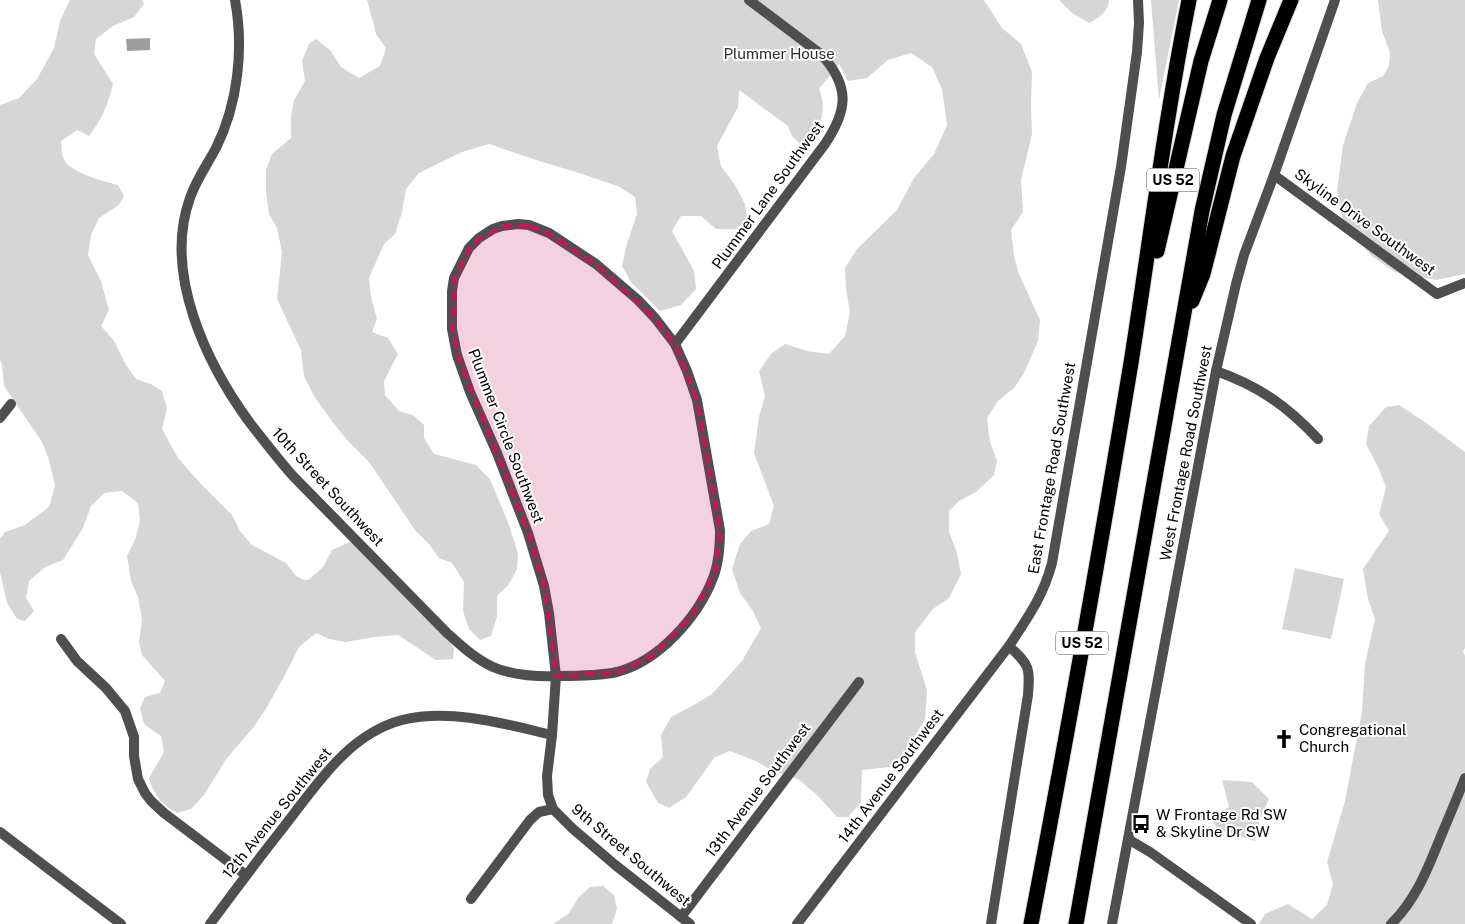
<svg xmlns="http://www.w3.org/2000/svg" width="1465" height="924" viewBox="0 0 1465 924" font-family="'Public Sans',sans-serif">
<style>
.green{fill:#d6d6d6}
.water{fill:#9d9d9d}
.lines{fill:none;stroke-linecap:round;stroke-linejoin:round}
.motorway-casing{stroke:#dbdbdb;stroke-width:17}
.minor{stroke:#4f4f4f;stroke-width:10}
.tertiary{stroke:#4f4f4f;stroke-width:10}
.motorway{stroke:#000;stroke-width:15}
.marked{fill:#c2185b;fill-opacity:0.2;stroke:#c2185b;stroke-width:4;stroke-dasharray:10 6;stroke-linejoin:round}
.labels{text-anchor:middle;stroke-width:4;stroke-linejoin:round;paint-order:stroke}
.shield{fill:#fff;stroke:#4c4c4c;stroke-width:1}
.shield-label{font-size:14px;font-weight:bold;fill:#000}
.park-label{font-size:15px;fill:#2d2d2d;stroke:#fff}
.street-label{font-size:15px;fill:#000;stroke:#fff}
.poi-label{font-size:15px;fill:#000;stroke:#fff;text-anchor:start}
</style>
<rect width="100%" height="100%" fill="#fff"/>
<!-- green -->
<g class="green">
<path d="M70,0H142L144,4L134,17L113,26L96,39L94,54L113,84C108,105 102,119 89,136L77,130L61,141C62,146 61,152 63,157C68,173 103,181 118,185L124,196L119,205L99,218L91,235L88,255L101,281L109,310L101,326L114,341L126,365L136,379L151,384L162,391L167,408L162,429L178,458L200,483L232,515L240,531L252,545L286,563L296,576L304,580H308L323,567L332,550L350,542L379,558L428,609L454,648L453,659L436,660L398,635L374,637L346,642L329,639L316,633L299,647L287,671L267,707L253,728L227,758L204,795L191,809L177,813C163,806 153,794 149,778L164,752L161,736L144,724L140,708L145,697L160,693L165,681L142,655L139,642L142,620L138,597L131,581L127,556L135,540L140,521L138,503L122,491L104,493L91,506L83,528L63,560L45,567L29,581L26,598L34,611L25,621L17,619L7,603L0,572V539L5,532L25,525L49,507L55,486L49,460L42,442L4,386L2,365L0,360V105L19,98L37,79L54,48L60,21Z"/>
<path d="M367,0H984L1002,28L1021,44L1032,72L1031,105L1032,134L1021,180L1023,212L1011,230L1014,256L1019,274L1040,320L1038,341L1024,373L1014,388L998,401L987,418L990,442L997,461L994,475L976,492L959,501L949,511V532L957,553L961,574L949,598L933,609L915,632V652L927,690L925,720L902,756L890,767L862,770L861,802L848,817H837L818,796L798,779L775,772L756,761L730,751L715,757L686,797L669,808L658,803L646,782L650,769L663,757L661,735L671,717L694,705L712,694L742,661L761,628L753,611L740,593L732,569L740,544L751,531L769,524L774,506L754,453L759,417L765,396L759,371L771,354L785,344L807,351L829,354L845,336L850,312L846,289L845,268L857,249L897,210L914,178L934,154L947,125L942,89L932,67L911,53L888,60L867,78L848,81L839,64L819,89C827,108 821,120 815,138L802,146L792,136L788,126L739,90L738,107L717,146L721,166L735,185L745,204L747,218L737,229H716L701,216H681L672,231L694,271L696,289L681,305L660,311L631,282L622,266L626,247L637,214L635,197L620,187L576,172L539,161L489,144L462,152L419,173L406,189L402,212L395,234L384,244L369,278L371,297L377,319L372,332L388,338L398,354L384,381L385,395L399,411L413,415L424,425V438L434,454L476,465L490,479L509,525L518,554L517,569L509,584L497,596V617L491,636L480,640L469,629L463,611L464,582L452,563L439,558L429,544L415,530L369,462L348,441L331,420L314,396L304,376L301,350L277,299L282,252L277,228L269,214L266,192V170L272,154L291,138V116L294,100L305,81L302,61L309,44L316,39L330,50L341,67L359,78L380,66L386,48L376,34Z"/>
<path d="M1059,0H1109C1109,11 1098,19 1089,23L1072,13Z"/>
<polygon points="1151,0 1179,0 1159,100"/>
<polygon points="1378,0 1465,0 1465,274 1436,280 1395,272 1373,257 1346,228 1341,214 1337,191 1343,145 1357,103 1368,83 1383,76 1389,66 1390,53 1382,31"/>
<polygon points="1399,405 1425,422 1465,452 1465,648 1463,651 1465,656 1465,924 1259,924 1265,914 1288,904 1312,919 1327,905 1333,884 1327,862 1345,801 1362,712 1365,664 1375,619 1368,599 1363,569 1389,531 1379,514 1386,487 1378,467 1366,444 1369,426 1386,407"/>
<polygon points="1295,568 1344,579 1331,639 1282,629"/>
<polygon points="1222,780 1252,782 1269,799 1260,819 1255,841 1217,829 1212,818 1229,807"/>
<polygon points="603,886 614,895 617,909 612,924 553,924 569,913 579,897 590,887"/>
</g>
<!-- water -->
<polygon class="water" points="150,38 150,50 127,51 126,39"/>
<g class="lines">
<!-- motorway casing -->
<g class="motorway-casing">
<g id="motorway">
<polyline points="1157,251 1201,61 1220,0"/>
<polyline points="1192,301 1203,274 1233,156 1267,58 1291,0"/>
<path d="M1031,924C1067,737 1100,550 1131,363C1150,242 1165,120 1189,0"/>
<polyline points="1076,924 1202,211 1224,115 1259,0"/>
</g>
</g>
<!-- minor -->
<g class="minor">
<path d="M235,0C244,48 238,104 216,148C207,165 196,180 190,198C163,273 206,363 250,423C264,441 278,459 293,476L447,633C461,645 475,659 493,667C514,676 538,677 560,676C579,676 599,676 617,672C659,661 698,617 713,578C719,563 720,546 720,530L697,400L687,371L675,344L655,318L638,300L596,264L549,233L529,225L518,224L502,226L493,229L479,238L469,248L454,278L452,291V329L457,355L470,392L497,453L528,533L544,586L549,613L556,676L552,735L547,776L548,795L553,809L572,828L614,864L690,924"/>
<polyline points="1274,175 1437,294 1465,283"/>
<path d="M675,344L825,144C848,110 850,87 822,55L749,0"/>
<path d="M1216,371C1259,386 1287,406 1318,439"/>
<polyline points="0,418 11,404"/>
<polyline points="61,639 77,661 106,688 125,711 134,737 134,756 138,779 145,793 151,801 164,813 246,875"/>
<polyline points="0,832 121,924"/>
<polyline points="1128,839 1150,852 1251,924"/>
<polyline points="471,899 530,820 539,812 553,809"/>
<polyline points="681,917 859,682"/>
<path d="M210,924C235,890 260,857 286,824C318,783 349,734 402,720C451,708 505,724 552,735"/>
<path d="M991,924L1028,695C1030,667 1030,666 1009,646"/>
<path d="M1391,924C1416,900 1428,868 1441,836C1449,817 1457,798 1465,778"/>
</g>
<!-- tertiary -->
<g class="tertiary">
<path d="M797,924L1009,646C1028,617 1043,597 1052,563L1121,167L1137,52L1139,23L1138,0"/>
<polyline points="1112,924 1216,371 1236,284 1244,255 1274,175 1335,0"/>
</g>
<!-- motorway -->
<use href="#motorway" class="motorway"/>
</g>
<!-- marked area -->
<path class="marked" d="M529,225L549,233L596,264L655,318L675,344L697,400L720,530L716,569L692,615L653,655L618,672L556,676L544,586L528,533L457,355L452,329L454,278L469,248L479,238L502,226Z"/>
<!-- icons -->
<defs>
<g id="church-bare" transform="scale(1.5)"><path d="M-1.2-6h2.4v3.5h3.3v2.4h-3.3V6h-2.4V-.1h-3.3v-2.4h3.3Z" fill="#000" stroke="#fff" stroke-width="2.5" paint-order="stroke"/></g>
<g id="bus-bare" transform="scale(1.5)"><path d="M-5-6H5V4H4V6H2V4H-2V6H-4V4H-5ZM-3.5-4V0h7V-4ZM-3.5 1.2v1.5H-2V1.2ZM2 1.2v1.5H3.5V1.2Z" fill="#000" stroke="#fff" stroke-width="2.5" paint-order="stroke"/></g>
</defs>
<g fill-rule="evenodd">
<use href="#church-bare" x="1284" y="739"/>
<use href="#bus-bare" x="1141" y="824"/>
</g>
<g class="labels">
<!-- shield labels -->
<g class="shield">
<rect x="1147" y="168.5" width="52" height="23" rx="4"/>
<rect x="1056" y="631.5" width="52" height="23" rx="4"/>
</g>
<g class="shield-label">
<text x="1173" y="185">US 52</text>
<text x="1082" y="648">US 52</text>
</g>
<!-- park labels -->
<g class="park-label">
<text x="779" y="59">Plummer House</text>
</g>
<!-- street labels -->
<g class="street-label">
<text transform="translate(768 195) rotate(-54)" y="5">Plummer Lane Southwest</text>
<text transform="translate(1365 222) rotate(36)" y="5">Skyline Drive Southwest</text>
<text transform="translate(506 436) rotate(69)" y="5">Plummer Circle Southwest</text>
<text transform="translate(1186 453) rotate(-79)" y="5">West Frontage Road Southwest</text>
<text transform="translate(1052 468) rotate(-80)" y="5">East Frontage Road Southwest</text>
<text transform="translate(328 487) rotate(47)" y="5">10th Street Southwest</text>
<text transform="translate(891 776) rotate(-53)" y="5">14th Avenue Southwest</text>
<text transform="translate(758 790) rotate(-53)" y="5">13th Avenue Southwest</text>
<text transform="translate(277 813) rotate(-51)" y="5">12th Avenue Southwest</text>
<text transform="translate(631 855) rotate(40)" y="5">9th Street Southwest</text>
</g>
<!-- poi labels -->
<g class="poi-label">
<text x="1299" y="735">Congregational<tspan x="1299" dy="17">Church</tspan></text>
<text x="1156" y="820">W Frontage Rd SW<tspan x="1156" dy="17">&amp; Skyline Dr SW</tspan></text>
</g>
</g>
</svg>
